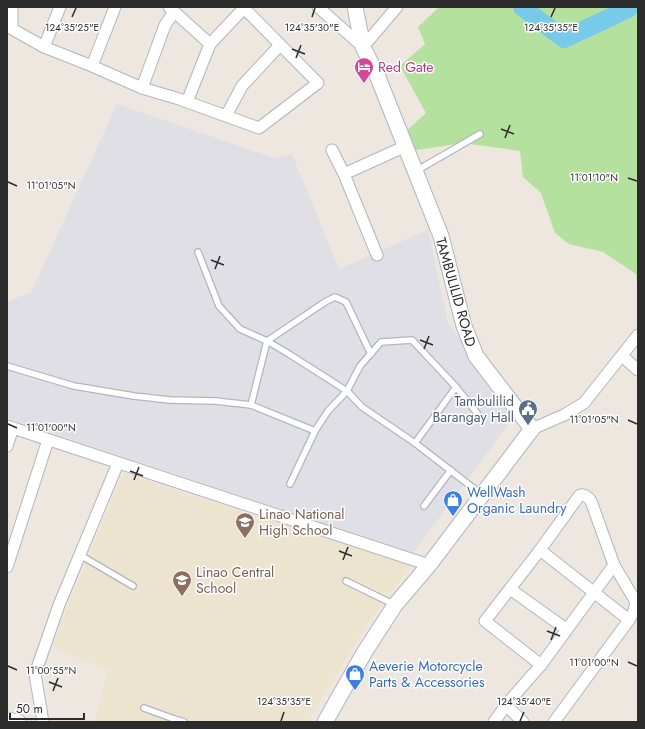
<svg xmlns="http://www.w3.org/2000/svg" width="645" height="729" viewBox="0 0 645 729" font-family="Jost,sans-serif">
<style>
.industrial{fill:#e1dfe6}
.education{fill:#ede4cf}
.green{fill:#b4e19e}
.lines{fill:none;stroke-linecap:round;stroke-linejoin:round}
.river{stroke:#77caea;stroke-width:18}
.lane-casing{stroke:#b2b5be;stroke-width:8}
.street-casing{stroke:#b2b5be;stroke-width:13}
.secondary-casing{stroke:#b2b5be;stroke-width:17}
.lane{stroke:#fff;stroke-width:5.5}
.street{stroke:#fff;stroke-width:11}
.secondary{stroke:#fff;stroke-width:15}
.ticks{fill:none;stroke:#2c2c2c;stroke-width:1.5}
.labels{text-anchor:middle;stroke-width:3;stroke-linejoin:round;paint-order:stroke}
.hotel-label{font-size:14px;fill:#b23c85;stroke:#fff;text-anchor:start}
.street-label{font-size:14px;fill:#2c2c2c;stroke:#fff}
.service-label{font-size:14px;fill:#4e5e75;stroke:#fff;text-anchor:end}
.shop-label{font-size:14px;fill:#366cbe;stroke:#fff;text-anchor:start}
.education-label{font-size:14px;fill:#785e54;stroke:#fff;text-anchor:start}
.ticks-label{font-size:10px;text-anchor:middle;fill:#2c2c2c;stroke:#fff;stroke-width:3;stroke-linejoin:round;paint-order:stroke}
</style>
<rect width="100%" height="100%" fill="#ede7df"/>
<!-- industrial -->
<polygon class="industrial" points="117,104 274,158 292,154 339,269 428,230 448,323 516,414 413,553 7,418 7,301 31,293"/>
<!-- education -->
<polygon class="education" points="123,473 411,566 363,630 308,722 95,722 108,670 52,646"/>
<!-- green -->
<polygon class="green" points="439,7 638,7 637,286 636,274 603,252 569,244 555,233 541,193 523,177 520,151 463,143 411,151 404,133 426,113 400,66 425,44 418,27"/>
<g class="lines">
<!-- river -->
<polyline class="river" points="522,7 564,39 628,9 628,7"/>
<!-- lane casing -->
<g class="lane-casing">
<g id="lane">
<polyline points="416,171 480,134"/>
<polyline points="198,252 219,306 240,329 267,341 289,354 347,391 328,411 315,431 290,484"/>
<polyline points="7,366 74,386 134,396 170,400 215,401 251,405 315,431"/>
<polyline points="251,405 267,341 325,302 335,297 346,302 371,354"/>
<polyline points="477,413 456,387 412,340 381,342 360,366 347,391 362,407 415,443 481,494"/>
<polyline points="415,443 456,387"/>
<polyline points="424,506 451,470"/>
<polyline points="80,555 133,586"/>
<polyline points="346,581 395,605"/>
<polyline points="144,708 174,719"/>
<polyline points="173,722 174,719 184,722"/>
</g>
</g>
<!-- street casing -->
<g class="street-casing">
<g id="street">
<polyline points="12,7 12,29 44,47 92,66 142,88 179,99 259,128 318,83 243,7"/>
<polyline points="169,7 210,44"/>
<polyline points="318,7 363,47 397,7"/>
<polyline points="44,47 60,7"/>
<polyline points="92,66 115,7"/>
<polyline points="142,88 165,25 174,12"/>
<polyline points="187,102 210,44 245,7"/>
<polyline points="226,116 242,86 280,45"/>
<polyline points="332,150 344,174 377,255"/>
<polyline points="344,174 406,146"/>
<polyline points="622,356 638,370"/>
<polyline points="7,426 429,565"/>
<polyline points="532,429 564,415 584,403 638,335"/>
<polyline points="7,446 13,428"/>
<polyline points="540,550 629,620"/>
<polyline points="7,567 48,440"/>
<polyline points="510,589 566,629"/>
<path d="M541,665L485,621L540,550L579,496C583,493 588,497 591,501L614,565L636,602L634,611L629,620L554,722"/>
<polyline points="506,705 523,722"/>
<polyline points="43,722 35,674 59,605 118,463"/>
<polyline points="494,722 506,705 541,665 614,565"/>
</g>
</g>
<!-- secondary casing -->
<g class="secondary-casing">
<g id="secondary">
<polyline points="7,720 18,722"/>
<polyline points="325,722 364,653 395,605 429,565 532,429 476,356 464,326 441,236 377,75 363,47 355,7"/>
</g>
</g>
<!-- lane -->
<use href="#lane" class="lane"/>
<!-- street -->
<use href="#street" class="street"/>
<!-- secondary -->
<use href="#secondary" class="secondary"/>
</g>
<!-- ticks -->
<path class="ticks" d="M72,17L76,8M312,17L315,8M551,17L555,8M292,49L305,54M296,58L301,45M501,129L514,134M505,138L510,125M628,178L637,181M8,182L17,186M211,260L224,265M215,269L220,256M420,340L433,345M424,349L429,336M628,420L637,424M8,424L17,428M130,471L143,476M134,480L139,467M339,551L352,556M343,560L348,547M547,631L560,636M551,640L556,627M628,662L637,666M8,666L17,670M49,682L62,687M53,691L58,678M281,721L284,712M520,721L524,712"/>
<!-- icons -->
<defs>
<g id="hotel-pin" transform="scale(1)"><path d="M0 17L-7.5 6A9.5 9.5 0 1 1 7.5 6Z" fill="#d1479c" stroke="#fff"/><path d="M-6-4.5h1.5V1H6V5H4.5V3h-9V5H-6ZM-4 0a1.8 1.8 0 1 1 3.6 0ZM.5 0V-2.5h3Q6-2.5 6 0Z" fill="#fff"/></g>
<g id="civic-pin" transform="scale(1)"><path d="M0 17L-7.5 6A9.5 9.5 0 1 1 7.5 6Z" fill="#5c6f8a" stroke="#fff"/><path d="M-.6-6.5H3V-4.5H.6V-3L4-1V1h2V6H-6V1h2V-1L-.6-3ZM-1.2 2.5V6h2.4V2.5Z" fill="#fff"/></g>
<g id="shop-pin" transform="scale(1)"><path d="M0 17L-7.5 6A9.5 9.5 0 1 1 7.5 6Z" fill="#3f7fe0" stroke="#fff"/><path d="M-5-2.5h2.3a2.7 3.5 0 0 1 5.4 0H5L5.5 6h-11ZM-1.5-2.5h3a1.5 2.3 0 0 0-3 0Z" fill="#fff"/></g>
<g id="school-pin" transform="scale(1)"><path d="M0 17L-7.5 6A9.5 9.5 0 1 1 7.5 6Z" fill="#8d6e63" stroke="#fff"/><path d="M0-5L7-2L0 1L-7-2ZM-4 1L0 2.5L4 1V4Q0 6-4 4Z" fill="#fff"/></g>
</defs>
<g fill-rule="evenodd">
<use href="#hotel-pin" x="364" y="67"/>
<use href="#civic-pin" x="528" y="409"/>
<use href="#shop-pin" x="453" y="500"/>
<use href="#school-pin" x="245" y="522"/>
<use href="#school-pin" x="182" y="580"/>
<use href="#shop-pin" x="355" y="674"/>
</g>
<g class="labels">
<!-- hotel labels -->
<g class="hotel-label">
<text x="378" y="72">Red Gate</text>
</g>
<!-- street labels -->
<g class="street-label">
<text transform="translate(456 292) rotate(74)" y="5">TAMBULILID ROAD</text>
</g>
<!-- service labels -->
<g class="service-label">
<text x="514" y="406">Tambulilid<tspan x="514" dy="16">Barangay Hall</tspan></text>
</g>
<!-- shop labels -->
<g class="shop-label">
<text x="467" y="497">WellWash<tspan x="467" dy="16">Organic Laundry</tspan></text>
<text x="369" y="671">Aeverie Motorcycle<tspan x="369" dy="16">Parts &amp; Accessories</tspan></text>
</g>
<!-- education labels -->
<g class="education-label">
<text x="259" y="519">Linao National<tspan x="259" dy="16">High School</tspan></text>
<text x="196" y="577">Linao Central<tspan x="196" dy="16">School</tspan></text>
</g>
</g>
<g class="ticks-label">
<text x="72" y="31">124°35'25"E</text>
<text x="312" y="31">124°35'30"E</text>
<text x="551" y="31">124°35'35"E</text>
<text x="594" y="181">11°01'10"N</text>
<text x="51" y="189">11°01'05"N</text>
<text x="594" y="423">11°01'05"N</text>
<text x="51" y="431">11°01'00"N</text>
<text x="594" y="666">11°01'00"N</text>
<text x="51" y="674">11°00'55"N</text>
<text x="284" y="705">124°35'35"E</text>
<text x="524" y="705">124°35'40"E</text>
</g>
<!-- border -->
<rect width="645" height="729" fill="none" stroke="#2c2c2c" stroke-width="16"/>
<!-- scale -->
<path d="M10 713v6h74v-6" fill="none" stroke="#2c2c2c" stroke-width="2"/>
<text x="16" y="713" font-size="12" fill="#2c2c2c" stroke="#ffffff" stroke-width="3" paint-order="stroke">50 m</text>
</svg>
